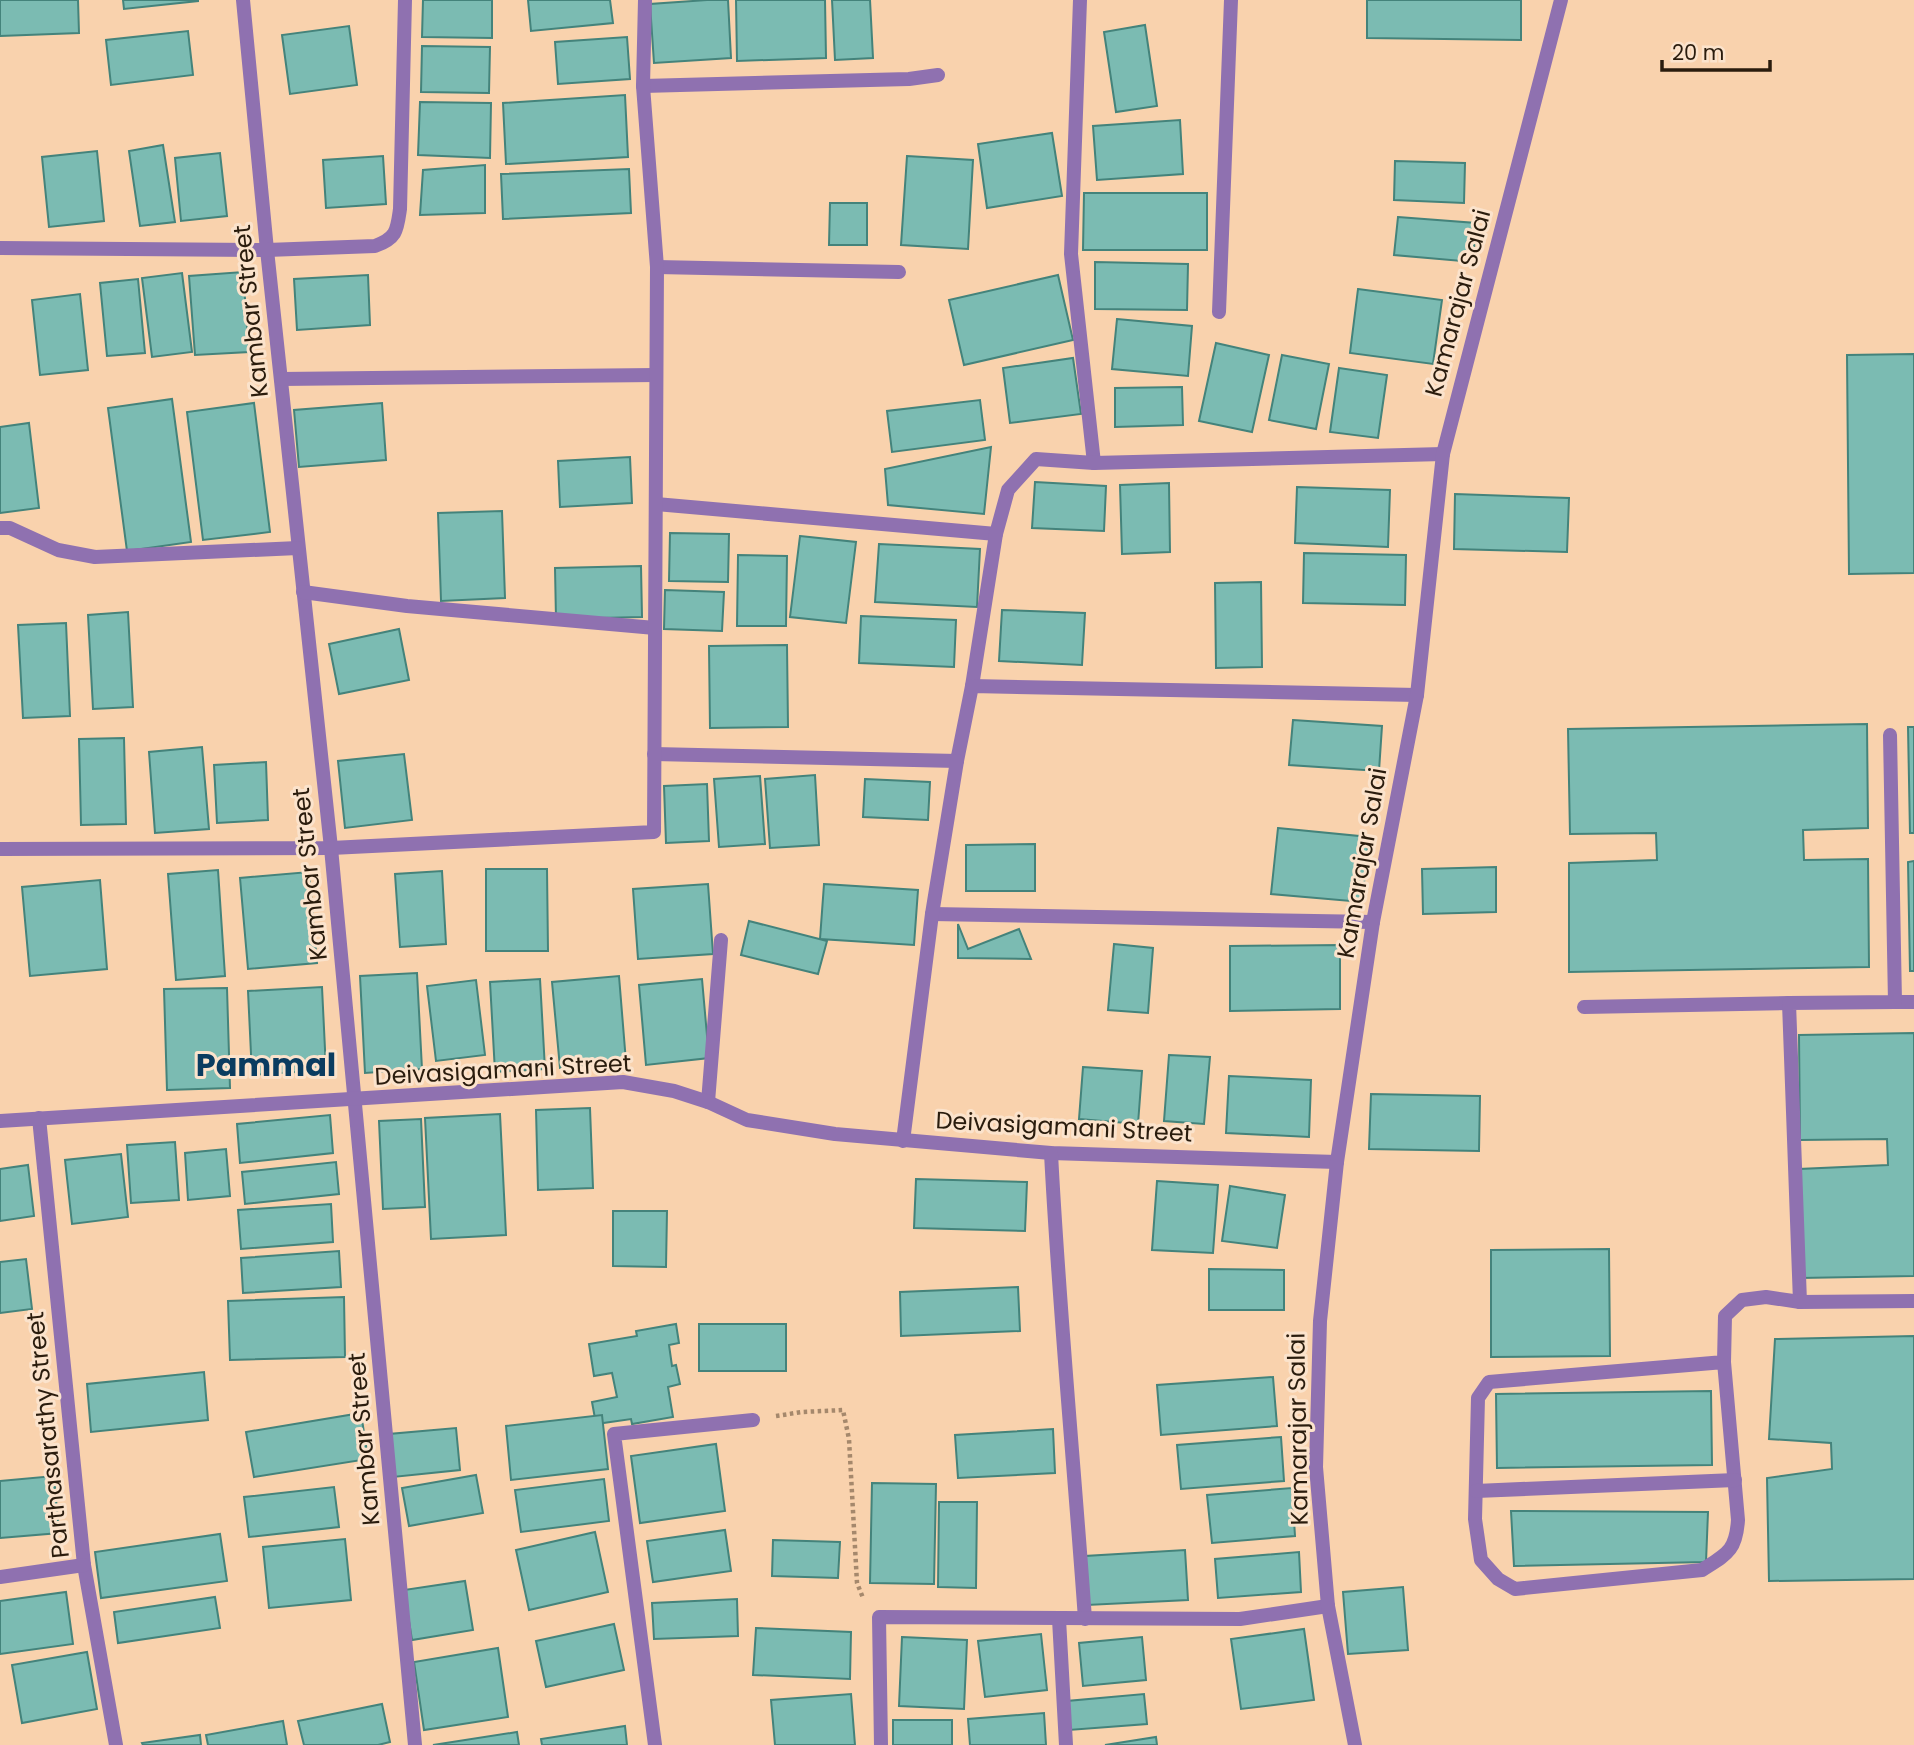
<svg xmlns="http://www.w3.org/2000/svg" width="1914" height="1745" viewBox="0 0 1914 1745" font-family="Poppins,sans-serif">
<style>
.building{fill:#7bbbb2;stroke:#44837b;stroke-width:2}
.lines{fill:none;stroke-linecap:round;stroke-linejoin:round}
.path{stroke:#a5886c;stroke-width:4.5;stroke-dasharray:3.5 3.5;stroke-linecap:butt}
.minor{stroke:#8f71b0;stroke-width:14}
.labels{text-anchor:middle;stroke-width:6;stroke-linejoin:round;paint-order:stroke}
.street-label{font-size:24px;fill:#2a1c0d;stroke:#fbe3cc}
.district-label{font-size:32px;font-weight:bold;fill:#0a3c60;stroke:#fbe3cc}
</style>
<rect width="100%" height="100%" fill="#f9d2ad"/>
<!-- building -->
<g class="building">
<polygon points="0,0 78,0 79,33 0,36"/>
<polygon points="123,0 198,0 198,1 124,9"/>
<polygon points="423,0 492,0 492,38 422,37"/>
<polygon points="528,0 610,0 613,23 531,31"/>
<polygon points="707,0 728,0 731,58 654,63 650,4"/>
<polygon points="736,0 825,0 826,58 737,61"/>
<polygon points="832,0 870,0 873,58 835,60"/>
<polygon points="1367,0 1521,0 1521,40 1367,38"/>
<polygon points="1145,25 1157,106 1116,112 1104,32"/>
<polygon points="349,26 357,85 290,94 282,35"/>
<polygon points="188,31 193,75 111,85 106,40"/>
<polygon points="627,37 630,79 558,84 555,42"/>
<polygon points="422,46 490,47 489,93 421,92"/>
<polygon points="625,95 628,157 506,164 503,103"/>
<polygon points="420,102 491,103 490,158 418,155"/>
<polygon points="1180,120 1183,174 1097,180 1093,126"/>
<polygon points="1052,133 1062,196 987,208 978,144"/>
<polygon points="163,145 175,222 140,226 129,151"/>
<polygon points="97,151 104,221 49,227 42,157"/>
<polygon points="220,153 227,216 181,221 175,158"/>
<polygon points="383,156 386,204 326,208 323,160"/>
<polygon points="907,156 973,160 968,249 901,245"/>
<polygon points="1395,161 1465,163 1464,203 1394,200"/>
<polygon points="485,165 485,213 420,215 423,170"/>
<polygon points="629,169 631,213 503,219 501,174"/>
<polygon points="1084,193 1207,193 1207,250 1083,250"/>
<polygon points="830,203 867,203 867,245 829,245"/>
<polygon points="1398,217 1476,223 1473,262 1394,255"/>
<polygon points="1095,262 1188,264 1187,310 1095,309"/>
<polygon points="243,272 249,352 195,355 189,276"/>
<polygon points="182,273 192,352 152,357 142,278"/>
<polygon points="368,275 370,325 297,330 294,279"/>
<polygon points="1058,275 1073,340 964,365 949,300"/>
<polygon points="138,279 145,353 107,356 100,283"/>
<polygon points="1358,289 1442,300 1433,364 1350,353"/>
<polygon points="80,294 88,370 40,375 32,300"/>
<polygon points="1117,319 1192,326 1188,376 1112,369"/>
<polygon points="1216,343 1269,355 1252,432 1199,421"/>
<polygon points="1914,354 1914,573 1849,574 1847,355"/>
<polygon points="1282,355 1329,364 1316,429 1269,420"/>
<polygon points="1073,358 1081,414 1010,423 1003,368"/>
<polygon points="1339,368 1387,375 1378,438 1330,432"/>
<polygon points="1182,387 1183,425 1115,427 1115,388"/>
<polygon points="172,399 191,542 127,551 108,408"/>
<polygon points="980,400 985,440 892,452 887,411"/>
<polygon points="254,403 270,532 203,540 187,412"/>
<polygon points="382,403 386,460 299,467 294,410"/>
<polygon points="29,423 39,508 0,513 0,427"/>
<polygon points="991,447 984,514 888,505 885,469"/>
<polygon points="630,457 632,503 560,507 558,461"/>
<polygon points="1035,482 1106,486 1104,531 1032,528"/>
<polygon points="1169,483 1170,552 1122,554 1120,485"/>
<polygon points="1297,487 1390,490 1388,547 1295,543"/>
<polygon points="1455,494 1569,498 1567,552 1454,549"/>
<polygon points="502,511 505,598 441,601 438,513"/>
<polygon points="670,533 729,534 728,582 669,581"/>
<polygon points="800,536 856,542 846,623 790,617"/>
<polygon points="879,544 980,549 977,607 875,602"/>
<polygon points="1304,553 1406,555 1405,605 1303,603"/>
<polygon points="738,555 787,556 786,626 737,626"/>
<polygon points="641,566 642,617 556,619 555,568"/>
<polygon points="1261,582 1262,667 1216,668 1215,583"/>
<polygon points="665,590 724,592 722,631 664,629"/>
<polygon points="1002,610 1085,613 1082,665 999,661"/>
<polygon points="128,612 133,707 93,709 88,615"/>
<polygon points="861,616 956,620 954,667 859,663"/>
<polygon points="66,623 70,716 23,718 18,625"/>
<polygon points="399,629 409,680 339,694 329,644"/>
<polygon points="787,645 788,727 710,728 709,646"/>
<polygon points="1293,720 1382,726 1379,771 1289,765"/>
<polygon points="1867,724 1868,828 1803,830 1804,860 1868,859 1869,967 1569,972 1569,863 1657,860 1656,833 1570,834 1568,729"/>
<polygon points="1908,727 1914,727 1914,833 1910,833"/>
<polygon points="124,738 126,824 81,825 79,739"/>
<polygon points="202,747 209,829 155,833 149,752"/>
<polygon points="404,754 412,820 345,828 338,761"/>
<polygon points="266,762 268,820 217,823 214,765"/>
<polygon points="815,775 819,845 770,848 765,779"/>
<polygon points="760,776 765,844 719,847 714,779"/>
<polygon points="865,779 930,782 928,820 863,817"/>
<polygon points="707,784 709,841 666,843 664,786"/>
<polygon points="1278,828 1369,837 1362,902 1271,894"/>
<polygon points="1035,844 1035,891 966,891 966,845"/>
<polygon points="1914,861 1914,971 1910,971 1908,862"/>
<polygon points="1496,867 1496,912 1423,914 1422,869"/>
<polygon points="486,869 547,869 548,951 486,951"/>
<polygon points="218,870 225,976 176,980 168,874"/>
<polygon points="442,871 446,944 400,947 395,874"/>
<polygon points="309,872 317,963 248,969 240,878"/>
<polygon points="100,880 107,969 30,976 22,887"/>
<polygon points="708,884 713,954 638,959 633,889"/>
<polygon points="824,884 918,890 914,945 820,939"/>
<polygon points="749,921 827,941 818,974 741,955"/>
<polygon points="958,924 968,949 1019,929 1031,959 958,958"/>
<polygon points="1114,944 1153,948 1148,1013 1108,1010"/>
<polygon points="1340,945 1340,1009 1230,1011 1230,946"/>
<polygon points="417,973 422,1069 365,1073 360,976"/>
<polygon points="619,976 626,1062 560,1068 552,982"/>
<polygon points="540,979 545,1069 495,1072 490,982"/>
<polygon points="702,979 709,1058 646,1065 639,985"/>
<polygon points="476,980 485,1055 436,1061 427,986"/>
<polygon points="322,987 326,1070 252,1075 248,991"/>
<polygon points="227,988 230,1088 167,1090 164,989"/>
<polygon points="1914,1033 1914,1276 1800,1278 1799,1169 1888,1165 1887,1139 1800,1140 1799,1035"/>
<polygon points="1169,1055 1210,1057 1204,1124 1164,1121"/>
<polygon points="1083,1067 1142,1071 1138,1124 1079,1119"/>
<polygon points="1229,1076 1311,1080 1309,1137 1226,1133"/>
<polygon points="1371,1094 1480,1096 1479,1151 1369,1149"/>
<polygon points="590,1108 593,1188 538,1190 536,1110"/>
<polygon points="500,1114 506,1235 431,1239 425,1118"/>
<polygon points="330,1115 333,1153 240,1163 237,1124"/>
<polygon points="421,1119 425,1207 383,1209 379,1121"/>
<polygon points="175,1142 179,1200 131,1203 127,1145"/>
<polygon points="226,1149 230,1196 188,1200 185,1153"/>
<polygon points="121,1154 128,1217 72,1224 65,1160"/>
<polygon points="336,1162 339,1194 245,1204 242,1172"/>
<polygon points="28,1165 34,1216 0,1221 0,1169"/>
<polygon points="916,1179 1027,1182 1025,1231 914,1228"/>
<polygon points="1157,1181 1218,1185 1213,1253 1152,1250"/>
<polygon points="1230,1186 1285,1195 1277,1248 1222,1241"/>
<polygon points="331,1204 333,1242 241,1249 238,1210"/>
<polygon points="613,1211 667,1211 666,1267 613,1266"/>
<polygon points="1609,1249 1610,1356 1491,1357 1491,1250"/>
<polygon points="339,1251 341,1287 243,1293 241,1258"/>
<polygon points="26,1259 32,1309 0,1313 0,1262"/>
<polygon points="1209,1269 1284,1270 1284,1310 1209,1310"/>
<polygon points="1018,1287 1020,1331 901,1336 900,1292"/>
<polygon points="344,1297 345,1357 230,1360 228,1301"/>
<polygon points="676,1324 679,1343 669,1345 672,1366 676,1365 680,1384 668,1387 673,1417 632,1424 631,1419 596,1424 592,1402 617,1397 612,1373 594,1376 589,1344 637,1336 636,1331"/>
<rect x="699" y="1324" width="87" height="47"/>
<polygon points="1914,1336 1914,1579 1769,1581 1767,1478 1832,1469 1831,1443 1769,1439 1775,1339"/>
<polygon points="204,1372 208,1420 91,1432 87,1384"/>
<polygon points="1273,1377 1277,1426 1161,1435 1157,1385"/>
<polygon points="1711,1391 1712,1465 1497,1468 1496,1394"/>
<polygon points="361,1413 368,1459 254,1477 246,1432"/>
<polygon points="602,1415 608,1469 511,1480 506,1426"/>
<polygon points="456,1428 460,1470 393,1477 389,1434"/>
<polygon points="1053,1429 1055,1473 958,1478 955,1435"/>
<polygon points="1281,1437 1284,1481 1181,1489 1177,1445"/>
<polygon points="716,1444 725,1511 640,1523 631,1456"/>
<polygon points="476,1475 483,1513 409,1526 402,1488"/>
<polygon points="54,1476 59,1533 0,1538 0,1481"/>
<polygon points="604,1479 609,1521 521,1532 515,1490"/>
<polygon points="872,1483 936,1484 934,1584 870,1583"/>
<polygon points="334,1487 339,1527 249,1537 244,1497"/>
<polygon points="1292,1488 1295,1536 1212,1543 1207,1495"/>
<polygon points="939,1502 977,1502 976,1588 938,1587"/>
<polygon points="1511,1511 1708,1512 1706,1562 1514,1566"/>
<polygon points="725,1530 731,1571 653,1582 647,1541"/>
<polygon points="595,1532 608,1592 529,1610 516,1550"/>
<polygon points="220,1534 227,1581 101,1598 95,1552"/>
<polygon points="345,1539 351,1600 269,1608 263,1547"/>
<polygon points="773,1540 840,1542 838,1578 772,1576"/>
<polygon points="1185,1550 1188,1600 1087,1605 1085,1556"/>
<polygon points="1299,1552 1301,1592 1218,1598 1215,1559"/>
<polygon points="465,1581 473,1630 412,1640 404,1590"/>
<polygon points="1403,1587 1408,1650 1348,1654 1343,1592"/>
<polygon points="66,1592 73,1644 0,1654 0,1601"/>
<polygon points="215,1597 220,1628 118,1643 114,1612"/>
<polygon points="737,1599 738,1636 654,1639 652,1603"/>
<polygon points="614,1624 624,1670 546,1687 536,1641"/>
<polygon points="756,1628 851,1632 850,1679 753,1675"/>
<polygon points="1304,1629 1314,1700 1241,1709 1231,1639"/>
<polygon points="1041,1634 1047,1690 985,1697 978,1641"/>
<polygon points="902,1637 967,1640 964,1709 899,1706"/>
<polygon points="1142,1637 1146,1680 1083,1686 1079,1643"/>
<polygon points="498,1648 508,1717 424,1730 414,1662"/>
<polygon points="87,1652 97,1709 22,1723 12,1665"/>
<polygon points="851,1694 855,1745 775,1745 771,1700"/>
<polygon points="1144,1694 1147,1724 1069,1730 1067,1701"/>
<polygon points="382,1704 390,1742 378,1745 304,1745 298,1721"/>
<polygon points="1044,1713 1046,1745 970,1745 968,1719"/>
<rect x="893" y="1720" width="59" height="25"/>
<polygon points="283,1721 287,1745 208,1745 206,1735"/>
<polygon points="625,1726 627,1745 542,1745 541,1739"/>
<polygon points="517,1732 519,1745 433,1745"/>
<polygon points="200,1735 201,1745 143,1745 142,1743"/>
<polygon points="1156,1737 1157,1745 1105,1745"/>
</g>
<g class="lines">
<!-- path -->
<polyline class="path" points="776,1416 802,1412 843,1410 849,1439 857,1583 863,1598"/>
<!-- minor -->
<g class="minor">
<polyline points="243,0 267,250 331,848 415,1745"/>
<polyline points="1080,0 1071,254 1094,463"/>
<polyline points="643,86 909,79 938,75"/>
<path d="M0,248L267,250L375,246C397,238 397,230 400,209L405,0"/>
<polyline points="657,267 899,272"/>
<polyline points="1219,312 1231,0"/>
<polyline points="281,379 656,375"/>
<polyline points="656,504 996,534"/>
<polyline points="0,528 10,528 58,550 95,557 298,548"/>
<polyline points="303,592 407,606 655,628"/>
<polyline points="972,686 996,534 1008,490 1036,459 1094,463 1443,454"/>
<polyline points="654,754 957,761 972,686 1417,695"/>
<polyline points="0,849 331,848 654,832 657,267 643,86 645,0"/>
<polyline points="932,914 1373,922"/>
<polyline points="1895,1002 1914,1002"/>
<polyline points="1584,1007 1789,1003"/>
<polyline points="708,1102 721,940"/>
<polyline points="39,1118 84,1565 116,1745"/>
<polyline points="0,1121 623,1082 674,1091 708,1102 747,1120 835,1134 1051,1153 1337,1162"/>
<polyline points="903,1141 932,914 957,761"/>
<path d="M1051,1153C1059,1309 1074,1464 1085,1619"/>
<polyline points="1800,1302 1789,1003 1895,1002 1890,735"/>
<path d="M1724,1362L1489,1382L1478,1398L1475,1519L1481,1560L1498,1579L1515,1589L1702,1570C1727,1554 1736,1551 1738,1520L1724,1362L1725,1316L1742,1300L1766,1297L1800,1302L1914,1301"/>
<polyline points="1476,1491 1735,1480"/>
<polyline points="0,1577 84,1565"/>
<polyline points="1059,1619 1066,1745"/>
<polyline points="655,1745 614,1434 753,1420"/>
<polyline points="881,1745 879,1617 1240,1619 1328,1606"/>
<polyline points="1355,1745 1328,1606 1316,1467 1320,1321 1337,1162 1373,922 1417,695 1443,454 1561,0"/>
</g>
</g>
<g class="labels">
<!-- street labels -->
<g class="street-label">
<text transform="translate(1458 303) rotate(-75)" y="8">Kamarajar Salai</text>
<text transform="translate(251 311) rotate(-96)" y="8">Kambar Street</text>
<text transform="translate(1362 863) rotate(-80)" y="8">Kamarajar Salai</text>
<text transform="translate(310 874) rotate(-96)" y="8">Kambar Street</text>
<text transform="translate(503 1070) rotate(-3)" y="8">Deivasigamani Street</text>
<text transform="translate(1064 1127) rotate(3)" y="8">Deivasigamani Street</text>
<text transform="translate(1298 1429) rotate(-91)" y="8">Kamarajar Salai</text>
<text transform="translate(48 1435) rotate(-96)" y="8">Parthasarathy Street</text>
<text transform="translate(364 1439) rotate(-95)" y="8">Kambar Street</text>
</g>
<!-- district labels -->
<g class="district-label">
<text x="266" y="1076">Pammal</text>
</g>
</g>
<!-- scale -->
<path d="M1662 60v10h108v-10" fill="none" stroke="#2a1c0d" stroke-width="3.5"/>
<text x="1672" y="60" font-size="21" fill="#2a1c0d" stroke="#fbe3cc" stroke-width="5" paint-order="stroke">20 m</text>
</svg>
